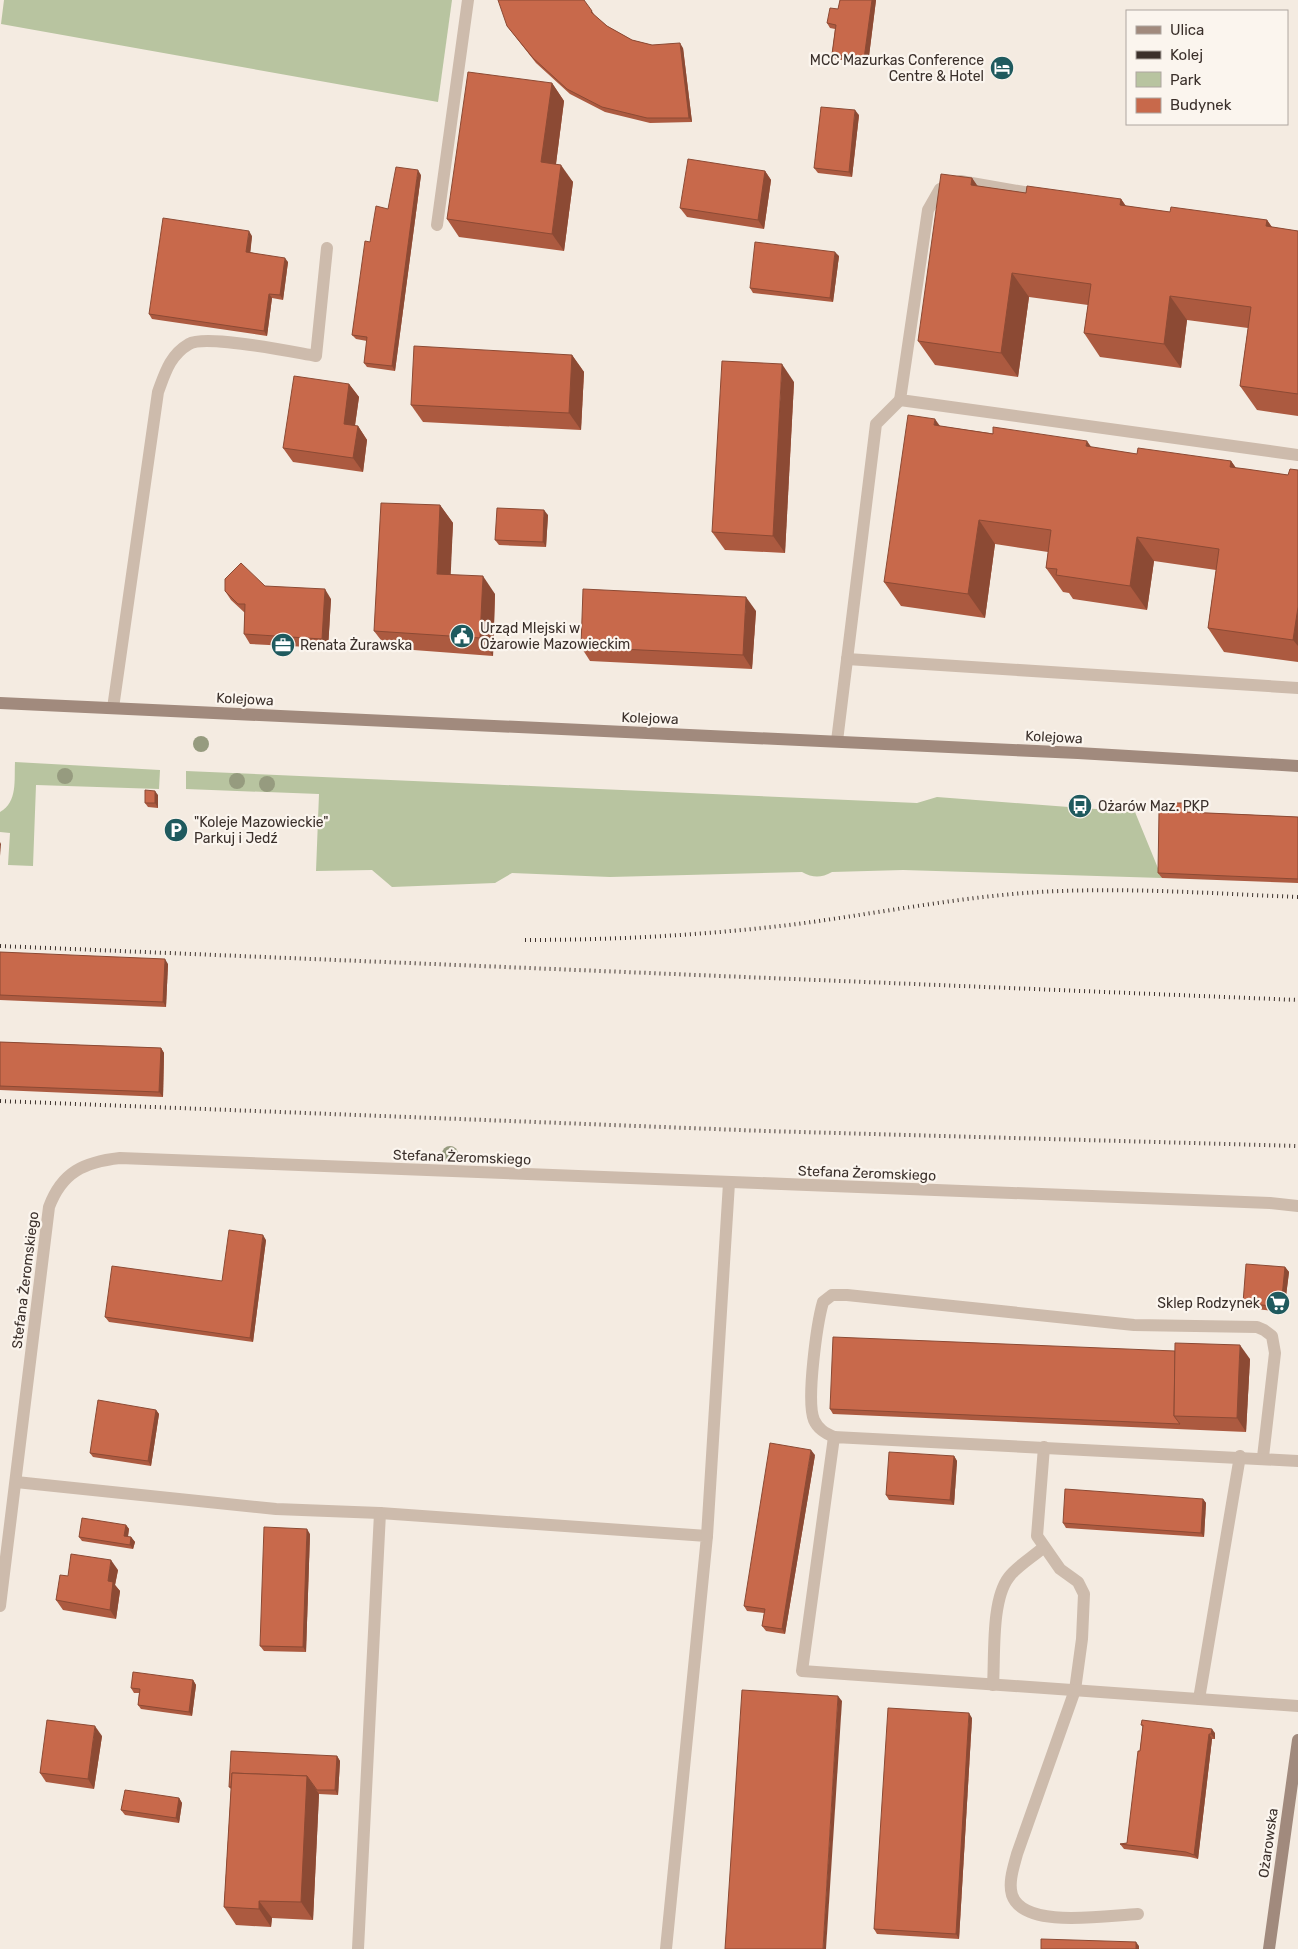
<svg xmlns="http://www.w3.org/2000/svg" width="1298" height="1949" viewBox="0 0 1298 1949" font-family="Rubik,sans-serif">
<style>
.green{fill:#b8c4a0}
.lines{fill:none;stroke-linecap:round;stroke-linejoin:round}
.lane{stroke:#cdbbac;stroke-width:12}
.street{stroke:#cdbbac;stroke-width:12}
.secondary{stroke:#a18a7d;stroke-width:12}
.rail{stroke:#3b302b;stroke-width:4;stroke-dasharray:1 4;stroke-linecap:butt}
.tree{fill:#969b7f}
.wall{fill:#ac5a40}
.shaded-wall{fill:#8c4a34}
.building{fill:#c8694b;stroke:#8c4a34}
.labels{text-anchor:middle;stroke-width:4.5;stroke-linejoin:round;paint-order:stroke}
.poi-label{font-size:14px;fill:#3b302b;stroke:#fbf5ee;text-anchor:start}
.street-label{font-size:14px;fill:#3b302b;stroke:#fbf5ee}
</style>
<rect width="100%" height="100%" fill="#f4ebe1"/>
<!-- green -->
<g class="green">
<polygon points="4,0 452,0 438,102 1,24"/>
<path d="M15,762L160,770L159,789L36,785L33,866L8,865L10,833L0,832V812C18,802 14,780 15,762Z"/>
<path d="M186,771L917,803L937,797L1135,812L1162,878L903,870L832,872C821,878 813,878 802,872L610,877L512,873L495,883L392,887L372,870L316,871L319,794L186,789Z"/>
</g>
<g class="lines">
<!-- lane -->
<g class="lane">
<polyline points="1041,195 960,181 940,189 928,210 900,400 1298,455"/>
<polyline points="437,225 468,0"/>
<polyline points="847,659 1298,688"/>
<path d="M113,708L158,392C165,373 170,355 189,344C206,334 292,352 316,356L327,248"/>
<polyline points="837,741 876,424 900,400"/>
<path d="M834,1437C825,1433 818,1429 814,1420C806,1401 817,1323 823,1302L832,1295H847L1134,1325L1257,1327L1264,1330L1272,1336L1275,1353L1263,1457"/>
<path d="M1044,1447L1037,1536L1060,1569L1078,1582L1084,1594L1082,1639L1075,1690L1017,1854C1014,1866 1008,1882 1012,1895C1024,1930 1108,1915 1138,1914"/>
<polyline points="1298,1461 834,1437 802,1671 1298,1706"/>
<polyline points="16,1482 276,1509 380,1513 707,1536 666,1949"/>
<polyline points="707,1536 729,1183"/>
<path d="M993,1685C995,1655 991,1600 1009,1577C1016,1567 1034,1556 1044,1547"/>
<polyline points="1199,1699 1240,1456"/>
<polyline points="358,1949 380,1513"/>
</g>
<!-- street -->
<path class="street" d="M0,1606L49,1207C62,1172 84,1162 120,1158L1270,1203L1298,1206"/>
<!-- secondary -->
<g class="secondary">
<polyline points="0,703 1078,753 1298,766"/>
<polyline points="1269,1949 1298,1740"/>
</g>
<!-- rail -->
<g class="rail">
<path d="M525,940C616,940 707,935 797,924C865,915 933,902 1002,895C1100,885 1200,893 1298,897"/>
<polyline points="0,946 1298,1000"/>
<polyline points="0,1101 765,1131 1298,1146"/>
</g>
</g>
<!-- trees -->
<g class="tree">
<circle cx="201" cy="744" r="8"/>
<circle cx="65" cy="776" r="8"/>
<circle cx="237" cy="781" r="8"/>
<circle cx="267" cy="784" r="8"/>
<circle cx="450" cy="1154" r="8"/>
</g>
<!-- wall -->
<g class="wall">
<polygon points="840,0 876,0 868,64 835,59 832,54 835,29 830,28 827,23 838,9"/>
<polygon points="592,11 595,16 607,26 632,40 652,45 683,48 692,122 650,123 605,112 570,94 536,63 507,26"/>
<polygon points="552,83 564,101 556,164 573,182 564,251 459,237 447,219"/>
<polygon points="859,115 852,177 818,173 814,168"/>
<polygon points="765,171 771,180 764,229 687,217 680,208"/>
<polygon points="421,175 395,371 367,367 364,363 367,341 356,339 352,335 370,242 388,209"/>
<polygon points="972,178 977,186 1026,193 1121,199 1126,206 1170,212 1267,220 1272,227 1298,231 1298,416 1257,410 1240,386 1248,328 1187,320 1181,368 1100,357 1084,333 1088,305 1029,297 1018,377 935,365 918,341"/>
<polygon points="252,236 250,252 288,262 283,300 272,298 267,336 152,319 149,314"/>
<polygon points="839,256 833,302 753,293 750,288"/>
<polygon points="572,355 584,372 581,430 423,422 411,405"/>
<polygon points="794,382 785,553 725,550 712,532"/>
<polygon points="349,384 359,397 355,426 358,426 367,440 363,472 293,462 283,448"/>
<polygon points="940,426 1137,454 1231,461 1236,468 1288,475 1298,470 1298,662 1224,652 1208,628 1216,570 1154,561 1147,610 1073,599 1069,593 1063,592 1046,568 1048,552 995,544 985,618 901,606 884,582"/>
<polygon points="440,505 453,523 450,574 495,594 493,656 387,648 374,631"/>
<polygon points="548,515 546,547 499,545 495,540"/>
<polygon points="265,586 331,599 328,648 250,644 244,634 245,613 231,600 225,591"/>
<polygon points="756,611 752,669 590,661 581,647"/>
<polygon points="158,795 158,808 148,807 145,803"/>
<polygon points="1188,808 1188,812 1298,817 1298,883 1162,878 1158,873 1168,811"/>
<polygon points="0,952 168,964 166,1007 0,1000"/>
<polygon points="0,1042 161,1048 164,1053 163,1097 0,1090"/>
<polygon points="266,1240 253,1342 109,1322 105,1317 222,1281"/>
<polygon points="1285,1267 1289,1272 1284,1312 1246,1308 1243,1303"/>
<polygon points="1250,1359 1246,1432 833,1414 830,1409"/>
<polygon points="156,1410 159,1414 151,1466 93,1457 90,1453"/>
<polygon points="815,1455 785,1634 766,1631 762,1626 764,1613 747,1611 744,1606"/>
<polygon points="954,1456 957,1461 954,1505 889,1500 886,1495"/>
<polygon points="1203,1499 1206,1503 1204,1537 1066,1528 1063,1523"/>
<polygon points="126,1525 129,1529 128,1537 131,1537 135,1542 133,1549 82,1541 79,1537"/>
<polygon points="310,1534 306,1652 264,1651 260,1646"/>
<polygon points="118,1570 115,1585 120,1591 116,1619 63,1610 56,1600 68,1576"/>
<polygon points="193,1680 196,1685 192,1716 141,1709 138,1705 139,1693 134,1693 131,1688"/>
<polygon points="972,1718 959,1939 877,1934 874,1929"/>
<polygon points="1141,1725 1215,1733 1215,1739 1212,1739 1198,1859 1190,1857 1124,1849 1120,1844 1127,1843 1143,1727"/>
<polygon points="102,1736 94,1789 46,1782 40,1773"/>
<polygon points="337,1756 340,1761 338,1795 319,1794 313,1920 272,1918 271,1927 236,1925 224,1907 231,1789 229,1787"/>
<polygon points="179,1798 182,1803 179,1823 125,1815 121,1810"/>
</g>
<!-- shaded-wall -->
<g class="shaded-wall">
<polygon points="872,0 876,0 868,64 864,59"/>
<polygon points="680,43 683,48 692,122 689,118"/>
<polygon points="552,83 564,101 554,179 541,162"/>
<polygon points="855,110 859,115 852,177 849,172"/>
<polygon points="561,165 573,182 564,251 552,234"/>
<polygon points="418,170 421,175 395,371 392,366"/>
<polygon points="765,171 771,180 764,229 758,220"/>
<polygon points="972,178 989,202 971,185"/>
<polygon points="1121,199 1137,223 1120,205"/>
<polygon points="1267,220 1283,244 1266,226"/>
<polygon points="249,231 252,236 250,256 246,252"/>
<polygon points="835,252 839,256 833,302 830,298"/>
<polygon points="285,258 288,262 283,300 280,295"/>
<polygon points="1012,273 1029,297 1018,377 1001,353"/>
<polygon points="269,294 272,298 267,336 264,331"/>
<polygon points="1170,296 1187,320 1181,368 1164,344"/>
<polygon points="572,355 584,372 581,430 569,413"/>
<polygon points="782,364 794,382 785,553 773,536"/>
<polygon points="349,384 359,397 353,438 344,424"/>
<polygon points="935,419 952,443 934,425"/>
<polygon points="358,426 367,440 363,472 353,458"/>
<polygon points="1087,441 1104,465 1086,446"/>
<polygon points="1231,461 1248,485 1230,467"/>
<polygon points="440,505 453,523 450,591 437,574"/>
<polygon points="544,510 548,515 546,547 543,542"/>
<polygon points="979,520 995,544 985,618 968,594"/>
<polygon points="1137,537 1154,561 1147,610 1130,586"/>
<polygon points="483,576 495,594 493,656 480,638"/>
<polygon points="325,589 331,599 328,648 322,639"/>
<polygon points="746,597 756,611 752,669 743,655"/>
<polygon points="1298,607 1298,646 1293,640"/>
<polygon points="155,791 158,795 158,808 155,803"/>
<polygon points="1185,803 1188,808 1188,817 1185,812"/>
<polygon points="0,842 1,844 0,856"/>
<polygon points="165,959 168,964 166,1007 163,1002"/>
<polygon points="161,1048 164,1053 163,1097 159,1092"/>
<polygon points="263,1235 266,1240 253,1342 250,1338"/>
<polygon points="1285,1267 1289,1272 1284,1312 1281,1307"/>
<polygon points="1240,1345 1250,1359 1246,1432 1237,1418"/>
<polygon points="156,1410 159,1414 151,1466 148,1461"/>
<polygon points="811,1450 815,1455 785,1634 782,1629"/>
<polygon points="954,1456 957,1461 954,1505 950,1500"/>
<polygon points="1203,1499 1206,1503 1204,1537 1201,1533"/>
<polygon points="126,1525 129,1529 127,1541 124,1536"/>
<polygon points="307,1529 310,1534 306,1652 303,1647"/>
<polygon points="131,1537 135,1542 133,1549 130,1545"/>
<polygon points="111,1560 118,1570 115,1585 120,1591 116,1619 110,1610 108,1581"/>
<polygon points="193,1680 196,1685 192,1716 189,1712"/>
<polygon points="838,1696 842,1701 826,1949 823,1949"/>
<polygon points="969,1713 972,1718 959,1939 956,1934"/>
<polygon points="95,1726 102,1736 94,1789 88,1779"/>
<polygon points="1212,1729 1215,1733 1215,1739 1211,1734"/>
<polygon points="1209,1734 1212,1739 1198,1859 1194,1855"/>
<polygon points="337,1756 340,1761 338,1795 335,1790"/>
<polygon points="307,1776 319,1794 313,1920 301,1902"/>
<polygon points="179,1798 182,1803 179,1823 176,1818"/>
<polygon points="259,1901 272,1918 271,1927 259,1909"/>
<polygon points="1136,1942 1139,1946 1139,1949 1136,1949"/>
</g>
<!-- building -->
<g class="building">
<polygon points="498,0 584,0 592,11 591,12 607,26 632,40 652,45 680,43 689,118 647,118 602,107 567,89 533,58 507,26"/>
<polygon points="840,0 872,0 864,59 832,54 836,25 827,23 830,8 838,9"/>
<polygon points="468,72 552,83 541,162 561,165 552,234 447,219"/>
<polygon points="821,107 855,110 849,172 814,168"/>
<polygon points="688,159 765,171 758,220 680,208"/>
<polygon points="396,167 418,170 392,366 364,363 367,337 352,335 365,241 370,242 376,206 388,209"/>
<polygon points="941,174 972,178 971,185 1026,193 1027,186 1121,199 1120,205 1170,212 1171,207 1267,220 1266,226 1298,231 1298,394 1240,386 1251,307 1170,296 1164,344 1084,333 1091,284 1012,273 1001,353 918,341"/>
<polygon points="163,218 249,231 246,252 285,258 280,295 269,294 264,331 149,314"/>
<polygon points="755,242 835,252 830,298 750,288"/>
<polygon points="414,346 572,355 569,413 411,405"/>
<polygon points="722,361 782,364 773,536 712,532"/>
<polygon points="294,376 349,384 344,424 358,426 353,458 283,448"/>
<polygon points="908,415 935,419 934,425 993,434 993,427 1087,441 1086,446 1137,454 1138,448 1231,461 1230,467 1246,469 1288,475 1290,469 1298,470 1298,607 1293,640 1208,628 1219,549 1137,537 1130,586 1056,575 1057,569 1046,568 1051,530 979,520 968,594 884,582"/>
<polygon points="381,503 440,505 437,574 483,576 480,638 374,631"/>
<polygon points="497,508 544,510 543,542 495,540"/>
<polygon points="241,563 265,586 325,589 322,639 244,634 245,604 238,604 225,591 225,579"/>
<polygon points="583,589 746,597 743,655 581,647"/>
<polygon points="145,790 155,791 155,803 145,803"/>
<polygon points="1168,803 1185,803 1185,812 1298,817 1298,879 1158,873 1159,811 1168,811"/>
<polygon points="0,952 165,959 163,1002 0,995"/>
<polygon points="0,1042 161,1048 159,1092 0,1086"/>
<polygon points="229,1230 263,1235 250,1338 105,1317 112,1266 222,1281"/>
<polygon points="1246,1264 1285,1267 1281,1307 1243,1303"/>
<polygon points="833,1337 1175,1351 1174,1416 1180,1424 830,1409"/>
<polygon points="1175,1343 1240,1345 1237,1418 1174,1416"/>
<polygon points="98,1400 156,1410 148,1461 90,1453"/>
<polygon points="770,1443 811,1450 782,1629 762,1626 765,1609 744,1606"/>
<polygon points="889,1452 954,1456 950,1500 886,1495"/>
<polygon points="1065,1489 1203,1499 1201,1533 1063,1523"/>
<polygon points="82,1518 126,1525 124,1536 131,1537 130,1545 79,1537"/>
<polygon points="264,1527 307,1529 303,1647 260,1646"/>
<polygon points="71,1554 111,1560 108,1581 113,1582 110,1610 56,1600 60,1575 68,1576"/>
<polygon points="133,1672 193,1680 189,1712 138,1705 140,1689 131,1688"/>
<polygon points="742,1690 838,1696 823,1949 725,1949"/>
<polygon points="888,1708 969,1713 956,1934 874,1929"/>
<polygon points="47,1720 95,1726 88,1779 40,1773"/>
<polygon points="1142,1720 1212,1729 1211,1734 1209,1734 1194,1855 1186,1852 1120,1844 1127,1843 1138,1751 1140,1751 1143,1725 1141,1725"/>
<polygon points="231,1751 337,1756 335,1790 317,1790 307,1776 232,1773 231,1787 229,1787"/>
<polygon points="232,1773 307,1776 301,1902 259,1901 259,1909 224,1907"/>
<polygon points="125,1790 179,1798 176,1818 121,1810"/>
<polygon points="1041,1939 1136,1942 1136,1949 1041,1949"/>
</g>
<!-- icons -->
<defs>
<g id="hotel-disc" transform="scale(1.25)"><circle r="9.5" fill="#1f5a5e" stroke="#fbf5ee"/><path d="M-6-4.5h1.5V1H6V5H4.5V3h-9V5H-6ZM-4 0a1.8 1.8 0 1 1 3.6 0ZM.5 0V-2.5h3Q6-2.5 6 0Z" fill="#fff"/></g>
<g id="civic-disc" transform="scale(1.25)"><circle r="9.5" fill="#1f5a5e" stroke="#fbf5ee"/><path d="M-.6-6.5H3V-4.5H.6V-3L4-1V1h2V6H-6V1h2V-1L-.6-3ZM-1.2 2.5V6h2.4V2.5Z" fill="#fff"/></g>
<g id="office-disc" transform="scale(1.25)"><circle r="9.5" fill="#1f5a5e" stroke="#fbf5ee"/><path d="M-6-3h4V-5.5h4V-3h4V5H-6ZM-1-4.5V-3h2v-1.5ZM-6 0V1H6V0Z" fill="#fff"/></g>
<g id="bus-disc" transform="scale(1.25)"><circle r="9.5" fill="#1f5a5e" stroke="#fbf5ee"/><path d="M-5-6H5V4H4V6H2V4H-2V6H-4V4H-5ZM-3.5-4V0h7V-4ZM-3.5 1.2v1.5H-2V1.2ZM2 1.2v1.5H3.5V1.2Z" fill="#fff"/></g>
<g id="parking-disc" transform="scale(1.25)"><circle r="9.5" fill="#1f5a5e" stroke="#fbf5ee"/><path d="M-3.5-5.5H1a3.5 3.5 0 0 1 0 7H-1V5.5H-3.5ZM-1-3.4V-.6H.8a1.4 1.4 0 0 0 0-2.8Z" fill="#fff"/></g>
<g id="supermarket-disc" transform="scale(1.25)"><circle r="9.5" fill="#1f5a5e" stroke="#fbf5ee"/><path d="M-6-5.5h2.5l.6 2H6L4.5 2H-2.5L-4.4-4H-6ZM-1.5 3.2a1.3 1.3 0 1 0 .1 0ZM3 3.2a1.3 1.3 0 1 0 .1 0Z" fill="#fff"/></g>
</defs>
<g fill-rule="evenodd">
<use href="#hotel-disc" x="1002" y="68"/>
<use href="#civic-disc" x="462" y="636"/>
<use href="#office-disc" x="283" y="645"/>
<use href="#bus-disc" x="1080" y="806"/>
<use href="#parking-disc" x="176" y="830"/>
<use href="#supermarket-disc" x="1278" y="1303"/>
</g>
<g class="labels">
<!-- poi labels -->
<g class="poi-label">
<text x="984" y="65" text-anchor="end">MCC Mazurkas Conference<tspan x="984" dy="16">Centre &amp; Hotel</tspan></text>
<text x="480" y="633">Urząd MIejski w<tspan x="480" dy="16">Ożarowie Mazowieckim</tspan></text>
<text x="300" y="650">Renata Żurawska</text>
<text x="1098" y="811">Ożarów Maz. PKP</text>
<text x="194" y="827">"Koleje Mazowieckie"<tspan x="194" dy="16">Parkuj i Jedź</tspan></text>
<text x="1260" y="1308" text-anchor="end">Sklep Rodzynek</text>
</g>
<!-- street labels -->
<g class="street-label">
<text transform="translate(245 699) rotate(3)" y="5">Kolejowa</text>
<text transform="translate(650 718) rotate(2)" y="5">Kolejowa</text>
<text transform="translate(1054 737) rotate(3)" y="5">Kolejowa</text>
<text transform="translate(462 1157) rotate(2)" y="5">Stefana Żeromskiego</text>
<text transform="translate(867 1173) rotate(2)" y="5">Stefana Żeromskiego</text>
<text transform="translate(25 1280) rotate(-83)" y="5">Stefana Żeromskiego</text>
<text transform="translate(1268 1843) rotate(-82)" y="5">Ożarowska</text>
</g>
</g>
<!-- legend -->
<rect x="1126" y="10" width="162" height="115" fill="#fbf5ee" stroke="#aea6a0"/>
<rect x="1136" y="26" width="25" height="8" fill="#a18a7d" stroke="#aea6a0"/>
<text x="1170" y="35" font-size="15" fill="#3b302b">Ulica</text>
<rect x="1136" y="51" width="25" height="8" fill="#3b302b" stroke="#aea6a0"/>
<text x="1170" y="60" font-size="15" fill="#3b302b">Kolej</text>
<rect x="1136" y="72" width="25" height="15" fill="#b8c4a0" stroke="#aea6a0"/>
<text x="1170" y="85" font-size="15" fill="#3b302b">Park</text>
<rect x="1136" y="98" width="25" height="15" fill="#c8694b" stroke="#aea6a0"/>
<text x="1170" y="110" font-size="15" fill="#3b302b">Budynek</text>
</svg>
